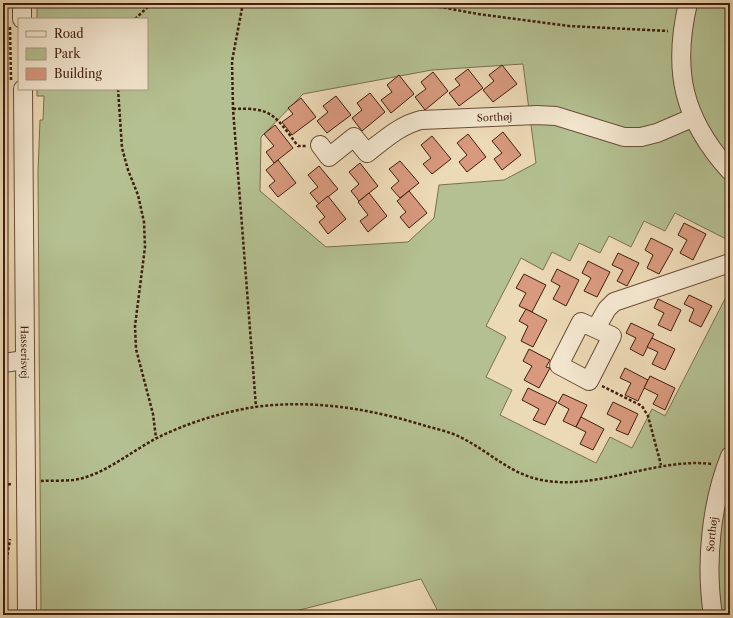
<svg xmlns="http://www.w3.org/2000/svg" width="733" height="618" viewBox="0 0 733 618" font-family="'Libre Caslon Text',serif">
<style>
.green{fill:#b4c091;stroke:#7a6f4e;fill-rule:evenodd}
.building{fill:#d8997e;stroke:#401e0c}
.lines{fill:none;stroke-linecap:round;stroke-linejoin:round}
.minor-casing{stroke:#6b4d36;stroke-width:20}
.path{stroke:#401e0c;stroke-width:2.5;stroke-dasharray:3 2;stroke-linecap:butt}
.minor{stroke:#f3e6cf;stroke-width:18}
.labels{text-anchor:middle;stroke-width:3;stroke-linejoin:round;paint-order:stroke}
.street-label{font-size:10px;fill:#401e0c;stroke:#f3e6cf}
</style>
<rect width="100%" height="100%" fill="#ecd9b5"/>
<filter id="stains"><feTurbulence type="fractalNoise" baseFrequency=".005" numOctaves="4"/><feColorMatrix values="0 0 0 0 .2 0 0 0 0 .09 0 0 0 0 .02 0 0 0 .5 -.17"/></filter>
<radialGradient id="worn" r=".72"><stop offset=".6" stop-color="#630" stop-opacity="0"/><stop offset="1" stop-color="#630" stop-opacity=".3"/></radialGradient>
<!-- green -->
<path class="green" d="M37,3H730V241L675,213L665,231L644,221L631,247L609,236L600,253L579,243L570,261L552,252L543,270L521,258L486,326L506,337L486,377L512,390L500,415L596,463L610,437L632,448L652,409L665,416L730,289V615H440L421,579L280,615H41L38,172L40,120H43L44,96H37V89H147V19H37ZM523,64L536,163L504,180L439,185L434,218L408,242L326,247L260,191L261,137L303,94L432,70Z"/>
<!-- building -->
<g class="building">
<polygon points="502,65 517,84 493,102 483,90 494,81 489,75"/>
<polygon points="468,69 483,88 459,106 449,93 460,85 455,79"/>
<polygon points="433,72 448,91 425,110 415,97 426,89 421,82"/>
<polygon points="399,75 414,94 391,113 381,100 392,92 387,85"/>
<polygon points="370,93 385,112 362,131 352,118 362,110 357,103"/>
<polygon points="336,96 351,115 327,133 317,121 328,112 323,106"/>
<polygon points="301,98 316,117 292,135 282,122 293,114 288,108"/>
<polygon points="275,125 293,148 274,163 266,152 274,146 264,134"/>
<polygon points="503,132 521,155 502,170 494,159 502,153 492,141"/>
<polygon points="468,134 486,157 467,172 459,162 467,155 457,143"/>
<polygon points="432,136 451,159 432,174 423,164 431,158 421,145"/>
<polygon points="278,160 296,183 278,197 269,186 275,181 266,170"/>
<polygon points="400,161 419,183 400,198 391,188 399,181 389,169"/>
<polygon points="360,163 378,186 359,201 351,191 359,184 349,172"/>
<polygon points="319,166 338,189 319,204 310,193 318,187 308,175"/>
<polygon points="409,191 427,213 409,228 400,217 406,212 397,201"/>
<polygon points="369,193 387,216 368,232 360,221 368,215 358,202"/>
<polygon points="328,196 346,219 328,234 319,222 325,217 316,206"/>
<polygon points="684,223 706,234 693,260 680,253 687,240 678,235"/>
<polygon points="651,238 673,249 659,274 647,268 653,255 645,250"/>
<polygon points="618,253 639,263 627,286 617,281 623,270 612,265"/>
<polygon points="588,261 610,272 597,297 584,291 591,278 582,273"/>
<polygon points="557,269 579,280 566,306 553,299 560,286 551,281"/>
<polygon points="524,274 546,285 532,312 519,306 526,293 516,288"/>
<polygon points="689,295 712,306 701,327 689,321 694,309 684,304"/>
<polygon points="658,299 681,310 671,331 658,325 664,313 654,308"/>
<polygon points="526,309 547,320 533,347 521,341 528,326 519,321"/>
<polygon points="631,323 654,334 643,356 630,349 636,338 626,333"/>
<polygon points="652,338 675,349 665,370 652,364 658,352 647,347"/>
<polygon points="529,349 550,360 546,367 550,368 539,388 524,380 532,366 523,361"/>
<polygon points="625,368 648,380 638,401 625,395 631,383 620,378"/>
<polygon points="650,376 675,388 665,410 653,404 658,395 644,388"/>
<polygon points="528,388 557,402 545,425 533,420 539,409 522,400"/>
<polygon points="563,394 587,405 576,427 563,421 569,409 558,403"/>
<polygon points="613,402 638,414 628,435 616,430 621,421 607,414"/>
<polygon points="581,417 604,429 593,450 580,444 586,432 576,427"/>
</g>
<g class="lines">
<!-- minor casing -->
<g class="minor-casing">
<g id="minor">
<polyline points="22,3 22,19"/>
<path d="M688,3C672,71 683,119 730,171"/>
<path id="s1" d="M23,89L27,615"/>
<path id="s2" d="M320,145L329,157L354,137L367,153C384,140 400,125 421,120L537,115L556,116L624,137H641L657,133L692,118"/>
<polygon points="581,322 612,336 589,381 559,365"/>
<polyline points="596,328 607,309 614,302 730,263"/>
<polyline points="3,363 25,360"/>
<path id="s3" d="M713,615C705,564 711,503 730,456"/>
</g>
</g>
<!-- path -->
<g class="path">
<polyline points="243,3 232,61 233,109 256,407"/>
<polyline points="419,3 478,14 569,26 668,31"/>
<polyline points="135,19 152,3"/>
<polyline points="10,27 11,80"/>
<polyline points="118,89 122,148 128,170 138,195 144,222 145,247 135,326 136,349 153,414 156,438"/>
<path d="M233,109C273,107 275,116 298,146H306"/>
<polyline points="602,386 642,406 648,416 661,465"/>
<path d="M41,481C54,480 70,482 83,478C108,471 131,452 155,439C184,424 222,412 255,407C313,399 371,409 426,426C437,429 450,432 460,437C487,450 508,472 537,479C594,493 654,457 712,464"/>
<polyline points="3,485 12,484"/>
<polyline points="6,615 6,565 10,539"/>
</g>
<!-- minor -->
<use href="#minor" class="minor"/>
</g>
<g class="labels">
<!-- street labels -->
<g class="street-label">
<text dy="4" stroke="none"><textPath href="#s2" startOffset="205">Sorthøj</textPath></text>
<text dy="4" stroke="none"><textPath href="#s1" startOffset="263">Hasserisvej</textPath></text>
<text dy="4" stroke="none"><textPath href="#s3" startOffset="81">Sorthøj</textPath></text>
</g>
</g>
<!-- margin -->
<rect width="733" height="618" fill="none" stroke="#ecd9b5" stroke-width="16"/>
<rect x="4" y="4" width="725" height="610" fill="none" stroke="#401e0c" stroke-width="2"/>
<rect x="8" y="8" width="717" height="602" fill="none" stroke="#401e0c"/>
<!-- legend -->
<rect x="18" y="18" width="130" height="72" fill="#f3e6cf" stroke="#ab9681"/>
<rect x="26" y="31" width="20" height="6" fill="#f3e6cf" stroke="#ab9681"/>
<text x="54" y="38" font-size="12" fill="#401e0c">Road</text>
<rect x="26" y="48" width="20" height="12" fill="#b4c091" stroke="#ab9681"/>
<text x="54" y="58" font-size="12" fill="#401e0c">Park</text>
<rect x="26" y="68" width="20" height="12" fill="#d8997e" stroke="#ab9681"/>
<text x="54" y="78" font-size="12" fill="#401e0c">Building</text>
<rect width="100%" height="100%" filter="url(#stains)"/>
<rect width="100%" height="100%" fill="url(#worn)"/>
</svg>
